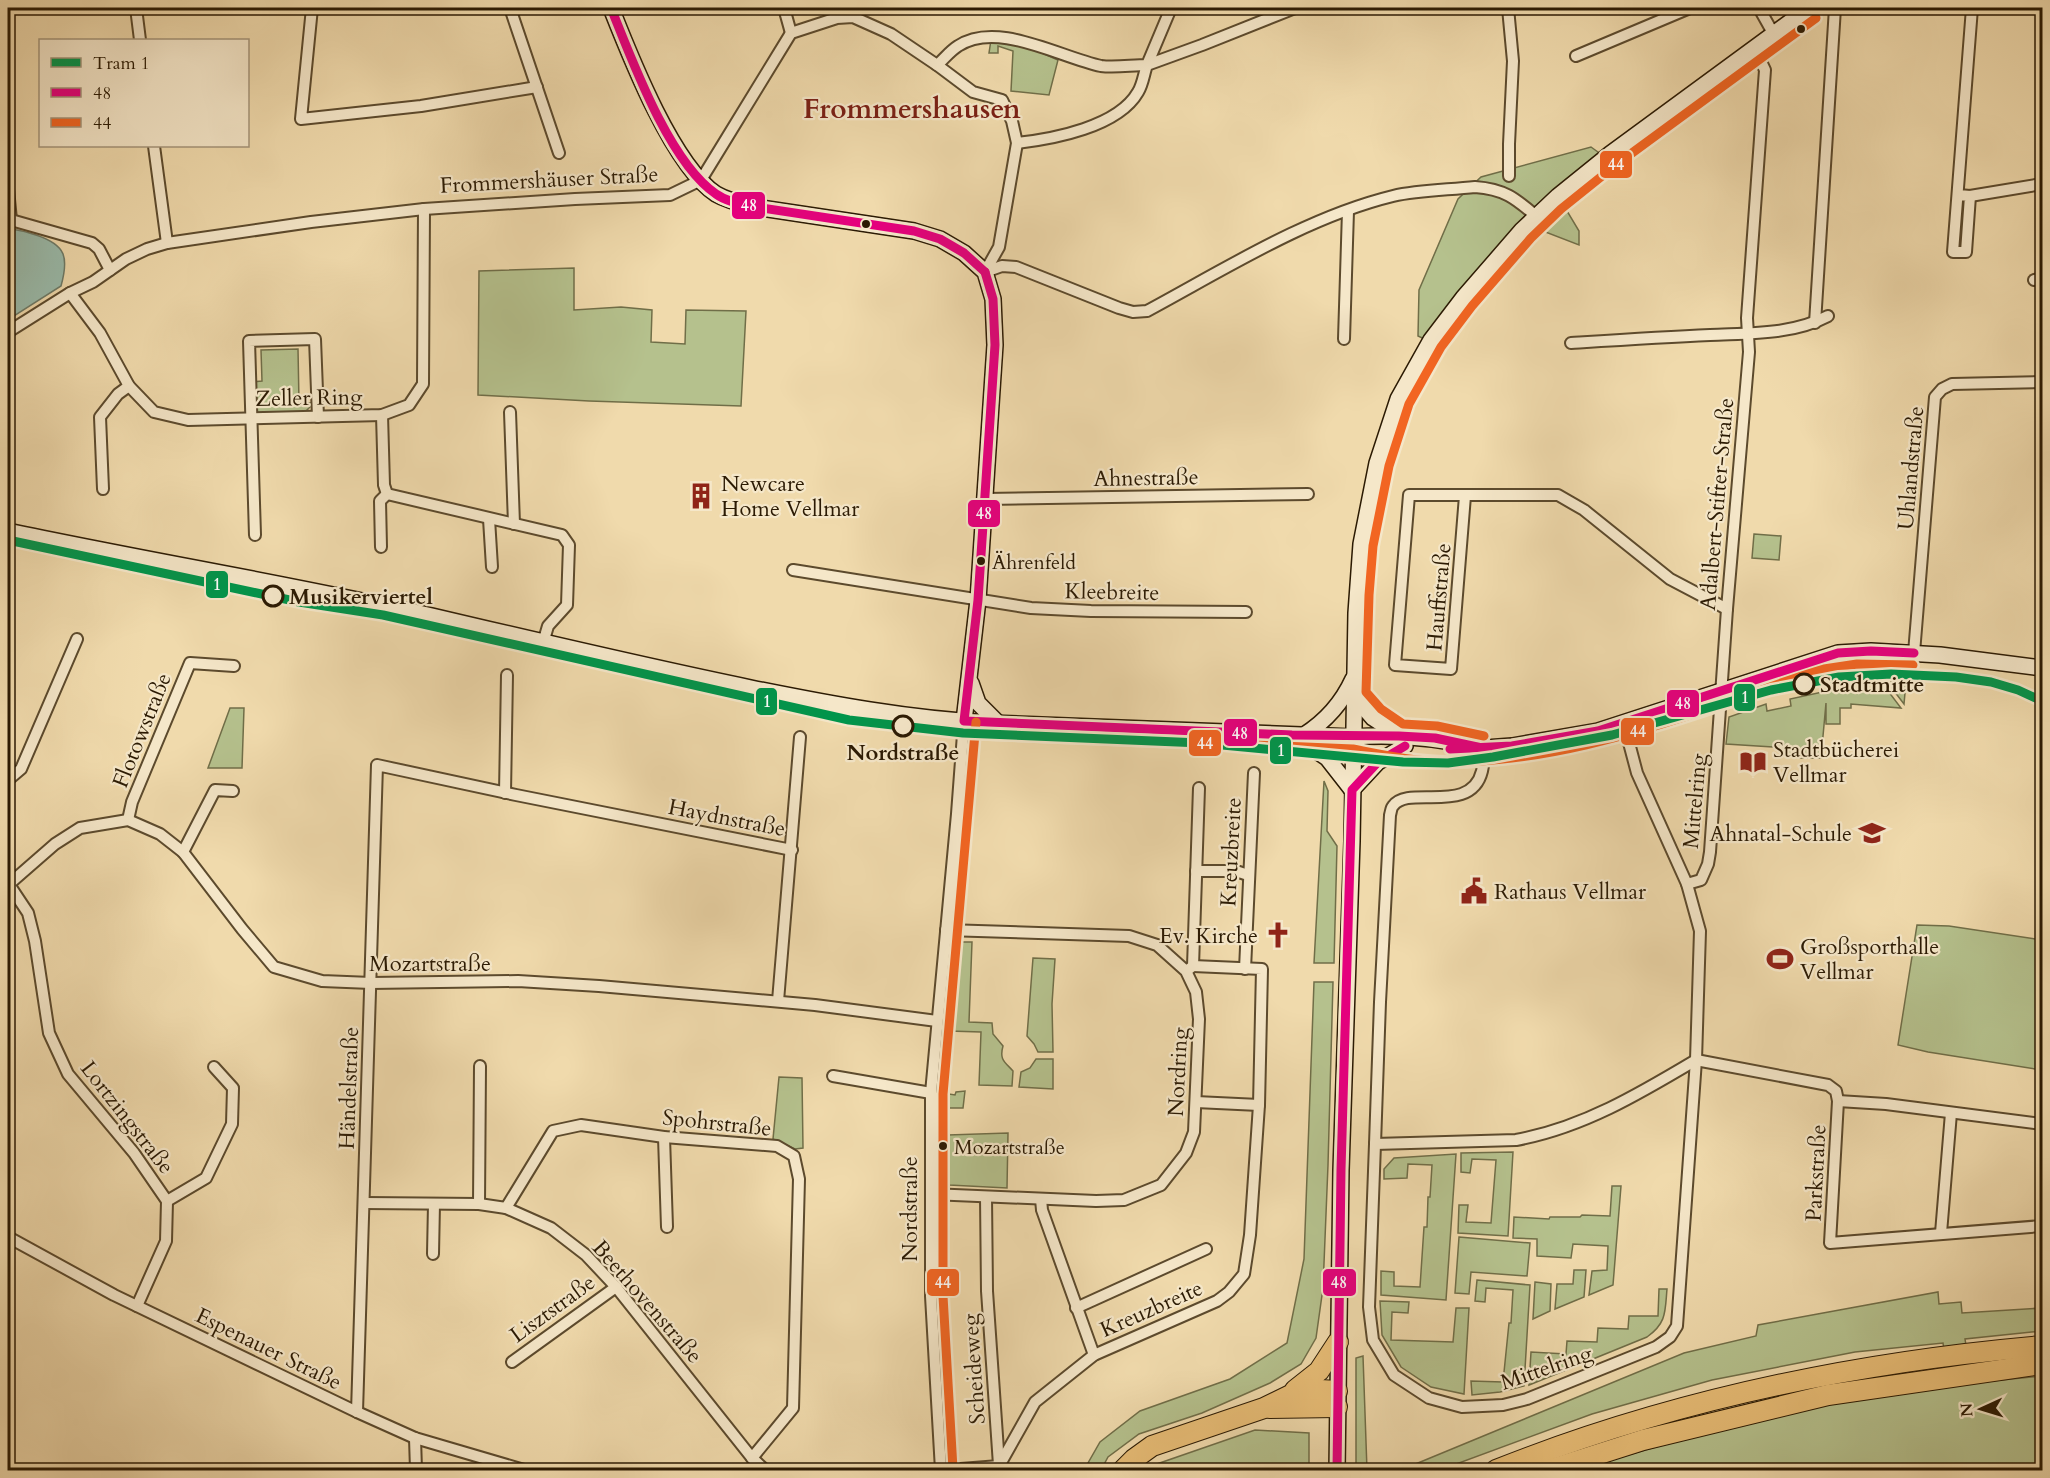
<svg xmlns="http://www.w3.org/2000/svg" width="2050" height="1478" viewBox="0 0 2050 1478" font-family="Cardo,serif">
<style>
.green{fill:#b5c18d;stroke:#706e48;stroke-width:1.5}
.water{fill:#9abbab;stroke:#6e7b68;stroke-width:1.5}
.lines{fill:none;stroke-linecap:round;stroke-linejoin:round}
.street-casing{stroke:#5c4a2d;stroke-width:14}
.secondary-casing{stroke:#2b1a03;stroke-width:18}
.highway-casing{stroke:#2b1a03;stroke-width:22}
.street{stroke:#f5e7c9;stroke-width:10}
.secondary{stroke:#f5e7c9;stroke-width:15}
.highway{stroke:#e8bd76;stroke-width:20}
.bus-1-casing{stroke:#f5e7c9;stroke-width:14}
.bus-2-casing{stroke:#f5e7c9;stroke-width:14}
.bus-1{stroke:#e5007d;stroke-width:9}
.bus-2{stroke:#f26522;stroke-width:9}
.tram-1-casing{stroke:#f5e7c9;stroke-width:14}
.tram-1{stroke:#00954b;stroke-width:9}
.bus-dot{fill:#2b1a03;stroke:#f5e7c9;stroke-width:2}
.stop-dot{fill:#f5e7c9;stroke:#2b1a03;stroke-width:3}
.labels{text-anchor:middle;stroke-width:4.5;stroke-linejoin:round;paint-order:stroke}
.bus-label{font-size:20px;fill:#2b1a03;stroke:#f5e7c9;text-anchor:start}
.street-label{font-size:22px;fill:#2b1a03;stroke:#f5e7c9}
.poi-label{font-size:22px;fill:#2b1a03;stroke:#f5e7c9;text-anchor:start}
.stop-label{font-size:22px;font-weight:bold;fill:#2b1a03;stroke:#f5e7c9;text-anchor:start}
.district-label{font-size:28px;font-weight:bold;fill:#7a1f14;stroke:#f5e7c9}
.line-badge{stroke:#f5e7c9;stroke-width:2}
.badge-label{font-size:16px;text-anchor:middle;font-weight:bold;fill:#fff}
</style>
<rect width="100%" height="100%" fill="#f0daac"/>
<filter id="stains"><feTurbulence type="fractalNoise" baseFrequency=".00333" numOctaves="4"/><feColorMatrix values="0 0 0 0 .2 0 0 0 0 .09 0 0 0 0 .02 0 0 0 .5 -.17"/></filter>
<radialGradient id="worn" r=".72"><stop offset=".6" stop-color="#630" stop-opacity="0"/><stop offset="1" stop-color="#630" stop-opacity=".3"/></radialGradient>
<!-- green -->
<g class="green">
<polygon points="991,40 1026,46 1058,60 1049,95 1011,91 1013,51 998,46 998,53 989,53"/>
<polygon points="1591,147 1609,160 1561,201 1579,231 1579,245 1543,231 1528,231 1435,344 1418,336 1419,290 1458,199 1481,177"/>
<polygon points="574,268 574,310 621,307 652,310 651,342 685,344 686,310 746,311 741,406 589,401 478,395 479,271"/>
<polygon points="298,349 299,402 311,403 311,406 305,412 252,413 251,382 262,381 261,350"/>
<polygon points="1754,534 1781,536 1779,560 1752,558"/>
<polygon points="1848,658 1899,659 1887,665 1827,670 1778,680 1799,670"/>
<polygon points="1891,682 1906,682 1904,704 1891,687"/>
<polygon points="1885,687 1901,708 1851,704 1851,708 1840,708 1840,724 1826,724 1826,703 1821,758 1799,758 1773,747 1726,744 1729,717 1766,704 1767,711 1791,706 1790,699 1827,691"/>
<polygon points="230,708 244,708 242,768 208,768"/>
<polygon points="1324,781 1328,791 1327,831 1337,846 1334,963 1314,963"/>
<polygon points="1917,925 1949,926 2042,940 2042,1070 1928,1052 1898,1045"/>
<path d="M956,942H972L969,1022L992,1023L993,1034L1003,1046C999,1060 1005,1062 1013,1071L1012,1086L979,1085L981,1032L949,1031Z"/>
<polygon points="1033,958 1055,959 1052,1004 1053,1052 1038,1052 1034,1044 1027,1036"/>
<polygon points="1314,982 1333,982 1328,1165 1323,1288 1316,1338 1301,1364 1270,1383 1202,1413 1139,1434 1108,1457 1101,1470 1084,1470 1100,1442 1140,1411 1230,1379 1287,1343 1304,1259"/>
<polygon points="1036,1059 1053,1059 1053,1089 1019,1087 1021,1072 1030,1068"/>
<polygon points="779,1077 802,1078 803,1148 795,1149 773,1139"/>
<polygon points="965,1091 963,1108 948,1108 948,1135 1008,1133 1007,1188 949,1185 942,1183 943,1098 949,1094 955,1095 956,1092"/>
<polygon points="1513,1152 1508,1236 1458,1233 1459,1205 1468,1205 1466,1222 1491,1223 1496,1160 1472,1159 1470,1173 1461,1172 1461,1153"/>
<polygon points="1456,1154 1446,1300 1381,1295 1381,1271 1394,1272 1394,1286 1420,1287 1424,1227 1427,1227 1428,1197 1430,1197 1432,1165 1408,1164 1407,1178 1384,1179 1384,1169 1394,1158"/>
<polygon points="1612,1186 1621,1186 1613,1285 1589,1295 1592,1271 1607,1270 1608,1246 1573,1244 1571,1258 1537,1256 1537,1239 1513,1238 1514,1217 1549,1219 1550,1217 1580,1217 1582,1215 1610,1216"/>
<polygon points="1459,1237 1530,1243 1527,1276 1471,1272 1469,1294 1455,1293"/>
<polygon points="1574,1270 1586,1270 1584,1297 1555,1309 1557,1284 1573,1284"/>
<polygon points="1477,1280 1530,1285 1524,1386 1500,1392 1472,1395 1471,1381 1503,1382 1509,1323 1511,1323 1513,1290 1486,1288 1485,1302 1475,1301"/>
<polygon points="1535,1282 1551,1284 1550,1311 1533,1319"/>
<path d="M1659,1289H1667C1665,1311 1667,1323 1647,1337L1529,1385L1531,1352L1566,1354L1567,1341L1597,1342L1598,1328L1628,1329L1629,1316H1658Z"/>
<polygon points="1938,1292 1939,1304 1961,1302 1962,1313 2042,1308 2042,1331 1965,1339 1972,1383 2042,1376 2042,1470 1575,1470 1712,1431 1832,1403 1949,1386 1943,1343 1855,1352 1712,1380 1592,1414 1440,1470 1401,1470 1684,1353 1756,1336 1758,1325"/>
<polygon points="1380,1301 1409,1302 1408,1313 1392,1312 1391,1340 1453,1342 1456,1308 1469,1308 1464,1394 1431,1387 1401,1367 1382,1335"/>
<polygon points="1363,1356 1367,1470 1356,1470 1356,1358"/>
<polygon points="1255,1430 1309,1433 1309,1470 1149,1470 1154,1465"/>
</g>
<!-- water -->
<path class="water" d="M8,229C18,229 26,232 36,235C66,245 69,257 61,286L14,316L8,303Z"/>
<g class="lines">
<!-- street casing -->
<g class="street-casing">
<g id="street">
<polyline points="136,8 140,40"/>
<polyline points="312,8 301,119 421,106 537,87"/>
<polyline points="510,8 559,153"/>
<polyline points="784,8 791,33"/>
<polyline points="1508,8 1513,61 1509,144 1509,176"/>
<polyline points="1759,8 1773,33"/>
<polyline points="1576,56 1690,8"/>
<polyline points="937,65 973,92 1002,100 1012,121 1017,143 999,247 985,272"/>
<path d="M1017,143C1053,139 1118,127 1138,92C1143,84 1144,73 1147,65L1202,45L1295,8"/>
<polyline points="154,146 167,243"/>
<polyline points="8,189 11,220"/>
<polyline points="1959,195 1970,196 1966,252 1953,252 1972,8"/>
<polyline points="1970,196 2042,184"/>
<polyline points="11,220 92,243 99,249 110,270"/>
<path d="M985,272L1002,266L1016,267L1119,308L1133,312L1147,311C1225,269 1307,217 1393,196C1419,190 1448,190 1475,187C1504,189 1515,198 1536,216"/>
<polyline points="2034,280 2042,278"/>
<polyline points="70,293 100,333 129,386 154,412 188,420 382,415 409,405 423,384 424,209"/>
<polyline points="1815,323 1835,8"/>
<path d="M8,332L70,293L93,282L126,259L147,249L167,243L311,222L424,209L575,199L670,195L701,180L791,33L837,18L853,17L891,34L937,65C944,59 950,51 958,46C997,20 1059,57 1101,66C1115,68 1132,65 1147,65L1171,8"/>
<polyline points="1344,339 1348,211"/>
<path d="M1571,343C1618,340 1664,337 1710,335C1749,333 1792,335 1828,316"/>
<polyline points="510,412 514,524"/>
<polyline points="382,415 384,485 387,494 562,535 569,545 567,605 548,626 543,643"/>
<polyline points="103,489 100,417 118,394 129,386"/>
<polyline points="1465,496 1451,669 1395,665 1409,495 1558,495 1584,510 1670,579 1727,609"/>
<polyline points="985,499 1308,494"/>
<polyline points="489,519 492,567"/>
<polyline points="255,535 249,341 315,339 318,417"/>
<polyline points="381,547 380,501 387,494"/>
<polyline points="793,570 1031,608 1091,611 1246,612"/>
<polyline points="1914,653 1935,397 1942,389 1952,384 2042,382"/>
<path d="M1482,748C1483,755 1484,764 1482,771C1471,816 1408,784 1393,806C1391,808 1391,812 1390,815L1380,1002L1375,1144L1516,1140C1582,1128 1639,1094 1696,1060"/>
<polyline points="8,780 21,769 77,639"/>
<polyline points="505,793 507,675"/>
<polyline points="128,820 132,802 190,663 234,666"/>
<polyline points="183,852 215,790 233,791"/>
<polyline points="1196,871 1236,871 1248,875"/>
<polyline points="8,883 28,913 35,941 49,1033 68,1074 134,1153 167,1201 166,1241 137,1306"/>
<polyline points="1687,884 1701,880 1708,864 1710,852 1727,609 1749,352 1747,318 1765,70 1754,47"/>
<polyline points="8,885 55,844 80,828 128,820 160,834 183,852 242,929 274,967 322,981 371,983 518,981 599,986 815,1005 937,1021"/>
<polyline points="1189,969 1193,966 1199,788"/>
<polyline points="1245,969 1254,773"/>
<polyline points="778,1001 800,737"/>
<polyline points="1696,1060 1828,1085 1836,1091 1838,1101 1830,1243 2042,1226"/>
<polyline points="833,1076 931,1093"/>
<polyline points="1838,1101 1886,1104 2042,1124"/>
<polyline points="1196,1102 1259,1105"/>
<polyline points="664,1137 667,1227"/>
<polyline points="1375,1144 1369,1307 1373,1340 1394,1375 1429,1398 1462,1407 1503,1405 1527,1399 1656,1347 1670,1337 1677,1326 1696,1060 1700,931 1687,884 1637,773 1624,724"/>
<polyline points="931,1194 1096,1201 1124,1200 1161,1185 1186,1153 1194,1132 1199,1019 1196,992 1186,971 1157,945 1129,936 946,930"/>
<polyline points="986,1197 987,1291 999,1465"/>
<polyline points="1041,1199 1042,1210 1094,1355"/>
<polyline points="167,1201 206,1178 232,1124 233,1088 214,1067"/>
<polyline points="365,1203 479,1204 506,1208 551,1228 586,1255 616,1287 752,1458 765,1470"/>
<polyline points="479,1204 480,1066"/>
<polyline points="506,1208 553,1131 581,1125 664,1137 777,1146 794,1156 799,1179 793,1408 752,1458"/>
<polyline points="1941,1233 1951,1113"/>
<polyline points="8,1237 114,1295 357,1412 415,1438 524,1470"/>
<polyline points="433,1254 434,1204"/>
<polyline points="1076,1308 1206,1249"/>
<polyline points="512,1362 616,1287"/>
<polyline points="357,1412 377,765 516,795 792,850"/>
<polyline points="415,1438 416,1470"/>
<polyline points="941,1470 931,1296 931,1093 957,814 964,721"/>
<polyline points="948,1470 999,1466 1035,1402 1094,1355 1217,1301 1229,1292 1244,1274 1250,1235 1259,1105 1262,969 1193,966"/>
</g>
</g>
<!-- secondary casing -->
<g class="secondary-casing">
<g id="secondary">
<path d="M611,8C630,56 673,166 716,194C728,201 742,204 755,207L914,231L940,239L964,253L985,272L993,299L995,345L978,600L964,721"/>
<path d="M8,531C149,561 291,584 432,616C538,641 644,666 751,688C830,704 909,719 990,723L1354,737C1398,734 1439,738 1482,748"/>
<polyline points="971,683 978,703 998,723"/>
<polyline points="1354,696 1373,718 1399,735"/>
<path d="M1304,735C1326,721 1342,703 1353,679"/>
<polyline points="1296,737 1327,758 1352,790"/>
<polyline points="1472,749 1512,746 1598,731 1838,653 1871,651 1940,655 2042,668"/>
<polyline points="1352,790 1378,762 1405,746"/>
<polyline points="1337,1470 1341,1170 1352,841 1356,613 1361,544 1377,463 1398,399 1431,340 1463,298 1522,230 1558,196 1610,154 1809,8"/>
</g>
</g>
<!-- highway casing -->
<g class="highway-casing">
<g id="highway">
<polyline points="1295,1390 1319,1371 1338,1342"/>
<polyline points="1269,1408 1337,1407"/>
<polyline points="1123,1470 1134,1459 1152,1446 1264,1408 1303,1389 1337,1391"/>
<path d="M1496,1470C1669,1401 1856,1362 2042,1346"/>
<polyline points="1549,1470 1643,1440 1828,1395 2042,1364"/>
</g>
</g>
<!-- street -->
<use href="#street" class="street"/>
<!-- secondary -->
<use href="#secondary" class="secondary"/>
<!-- highway -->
<use href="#highway" class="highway"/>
<!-- bus-1 casing -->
<g class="bus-1-casing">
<g id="bus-1">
<path d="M611,8C632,60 669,162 716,194C727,202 742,204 755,207L914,231L940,239L964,253L985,272"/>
<polyline points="985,272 993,299 995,345 978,600 964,721 1292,735 1399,736 1435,738 1482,748"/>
<polyline points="1450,749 1512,746 1598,731 1838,653 1871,651 1914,653"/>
<polyline points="1337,1470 1341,1170 1352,790 1378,762 1405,746"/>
</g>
</g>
<!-- bus-2 casing -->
<g class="bus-2-casing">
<g id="bus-2">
<path d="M964,733L1353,749C1384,755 1416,762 1448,762C1542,762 1632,735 1720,705C1755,693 1789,679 1824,669L1857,664L1913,665"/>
<polyline points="1484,736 1437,726 1403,724 1381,709 1366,692 1369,595 1373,546 1389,466 1409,404 1441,347 1472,306 1531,238 1561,209 1617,164 1816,18"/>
<polyline points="953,1469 943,1296 943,1094 976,722"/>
</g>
</g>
<!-- bus-1 -->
<use href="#bus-1" class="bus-1"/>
<!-- bus-2 -->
<use href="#bus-2" class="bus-2"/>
<!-- tram-1 casing -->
<g class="tram-1-casing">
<polyline id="tram-1" points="8,540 299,602 383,615 849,720 963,733 1201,743 1403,762 1448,763 1493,757 1612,735 1771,690 1839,677 1891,674 1956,677 1991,682 2018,690 2042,701"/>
</g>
<!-- tram-1 -->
<use href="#tram-1" class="tram-1"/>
</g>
<!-- icons -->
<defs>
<g id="building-bare" transform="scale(2.07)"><path d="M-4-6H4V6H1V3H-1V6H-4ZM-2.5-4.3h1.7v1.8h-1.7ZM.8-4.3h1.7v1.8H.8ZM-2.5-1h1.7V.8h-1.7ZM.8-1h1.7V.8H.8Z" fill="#8f2418" stroke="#f5e7c9" stroke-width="2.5" paint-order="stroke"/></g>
<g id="library-bare" transform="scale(2.07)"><path d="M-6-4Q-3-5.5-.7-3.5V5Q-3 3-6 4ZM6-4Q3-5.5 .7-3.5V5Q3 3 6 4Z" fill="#8f2418" stroke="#f5e7c9" stroke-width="2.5" paint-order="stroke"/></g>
<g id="school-bare" transform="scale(2.07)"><path d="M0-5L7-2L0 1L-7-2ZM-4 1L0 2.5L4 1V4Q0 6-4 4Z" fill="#8f2418" stroke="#f5e7c9" stroke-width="2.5" paint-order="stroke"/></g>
<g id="civic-bare" transform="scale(2.07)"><path d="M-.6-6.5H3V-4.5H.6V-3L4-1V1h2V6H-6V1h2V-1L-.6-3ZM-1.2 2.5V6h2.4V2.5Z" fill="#8f2418" stroke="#f5e7c9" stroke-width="2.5" paint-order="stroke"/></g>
<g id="church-bare" transform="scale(2.07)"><path d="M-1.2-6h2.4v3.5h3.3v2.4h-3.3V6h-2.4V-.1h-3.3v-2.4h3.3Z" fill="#8f2418" stroke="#f5e7c9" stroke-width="2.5" paint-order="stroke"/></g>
<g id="stadium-bare" transform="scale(2.07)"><path d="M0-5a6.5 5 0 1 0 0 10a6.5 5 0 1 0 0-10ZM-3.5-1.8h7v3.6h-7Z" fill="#8f2418" stroke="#f5e7c9" stroke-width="2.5" paint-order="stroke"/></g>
</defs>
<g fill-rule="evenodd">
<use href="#building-bare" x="701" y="496"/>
<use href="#library-bare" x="1753" y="762"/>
<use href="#school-bare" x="1872" y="833"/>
<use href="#civic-bare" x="1474" y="891"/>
<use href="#church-bare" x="1278" y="935"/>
<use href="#stadium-bare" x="1780" y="959"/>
</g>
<!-- markers -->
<g class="bus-dot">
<circle cx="1801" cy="29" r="5"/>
<circle cx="866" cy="224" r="5"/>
<circle cx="981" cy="561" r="5"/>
<circle cx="943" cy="1146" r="5"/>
</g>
<g class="stop-dot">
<circle cx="273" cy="596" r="10"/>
<circle cx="1804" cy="684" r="10"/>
<circle cx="903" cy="726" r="10"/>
</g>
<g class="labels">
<!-- bus labels -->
<g class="bus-label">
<text x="992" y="569">Ährenfeld</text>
<text x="954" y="1154">Mozartstraße</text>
</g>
<!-- street labels -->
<g class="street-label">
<text transform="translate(549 179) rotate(-3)" y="8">Frommershäuser Straße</text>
<text transform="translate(309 397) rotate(-1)" y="8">Zeller Ring</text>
<text transform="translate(1910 468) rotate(-85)" y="8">Uhlandstraße</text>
<text transform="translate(1146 477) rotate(-1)" y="8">Ahnestraße</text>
<text transform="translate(1716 504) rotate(-85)" y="8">Adalbert-Stifter-Straße</text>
<text transform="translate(1112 591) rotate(1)" y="8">Kleebreite</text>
<text transform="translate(1438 597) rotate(-85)" y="8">Hauffstraße</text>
<text transform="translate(141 730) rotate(-68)" y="8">Flotowstraße</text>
<text transform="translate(1694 801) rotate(-85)" y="8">Mittelring</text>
<text transform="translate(727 817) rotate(11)" y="8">Haydnstraße</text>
<text transform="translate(1230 852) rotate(-87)" y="8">Kreuzbreite</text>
<text x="430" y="971">Mozartstraße</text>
<text transform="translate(1177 1072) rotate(-87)" y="8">Nordring</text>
<text transform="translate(348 1088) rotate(-88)" y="8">Händelstraße</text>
<text transform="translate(128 1117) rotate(52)" y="8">Lortzingstraße</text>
<text transform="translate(717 1122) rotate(6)" y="8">Spohrstraße</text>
<text transform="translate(1815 1173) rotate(-87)" y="8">Parkstraße</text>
<text transform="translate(909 1209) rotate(-90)" y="8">Nordstraße</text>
<text transform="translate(648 1301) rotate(49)" y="8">Beethovenstraße</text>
<text transform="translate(552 1308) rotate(-36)" y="8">Lisztstraße</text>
<text transform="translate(1151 1308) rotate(-24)" y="8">Kreuzbreite</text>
<text transform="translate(269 1348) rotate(26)" y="8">Espenauer Straße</text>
<text transform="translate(1546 1367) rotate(-19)" y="8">Mittelring</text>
<text transform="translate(973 1369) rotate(-94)" y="8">Scheideweg</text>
</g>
<!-- poi labels -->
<g class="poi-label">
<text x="721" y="491">Newcare<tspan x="721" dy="25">Home Vellmar</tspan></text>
<text x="1773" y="757">Stadtbücherei<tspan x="1773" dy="25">Vellmar</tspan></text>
<text x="1852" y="841" text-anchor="end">Ahnatal-Schule</text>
<text x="1494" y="899">Rathaus Vellmar</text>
<text x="1258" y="943" text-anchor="end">Ev. Kirche</text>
<text x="1800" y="954">Großsporthalle<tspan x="1800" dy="25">Vellmar</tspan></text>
</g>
<!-- stop labels -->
<g class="stop-label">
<text x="289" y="604">Musikerviertel</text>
<text x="1820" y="692">Stadtmitte</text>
<text x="903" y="760" text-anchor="middle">Nordstraße</text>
</g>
<!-- district labels -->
<g class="district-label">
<text x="912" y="118">Frommershausen</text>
</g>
</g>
<g class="line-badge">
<rect x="1599" y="150" width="34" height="29" rx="6" fill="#f26522"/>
<rect x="731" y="191" width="35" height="29" rx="6" fill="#e5007d"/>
<rect x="967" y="499" width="34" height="29" rx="6" fill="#e5007d"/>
<rect x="205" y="570" width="24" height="29" rx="6" fill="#00954b"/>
<rect x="1733" y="683" width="23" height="29" rx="6" fill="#00954b"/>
<rect x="755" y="687" width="23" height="29" rx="6" fill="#00954b"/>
<rect x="1666" y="689" width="34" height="29" rx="6" fill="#e5007d"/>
<rect x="1620" y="717" width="35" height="29" rx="6" fill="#f26522"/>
<rect x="1223" y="718" width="35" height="29" rx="6" fill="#e5007d"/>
<rect x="1188" y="729" width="34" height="28" rx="6" fill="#f26522"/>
<rect x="1269" y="736" width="23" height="29" rx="6" fill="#00954b"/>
<rect x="926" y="1268" width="34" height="29" rx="6" fill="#f26522"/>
<rect x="1322" y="1268" width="35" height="29" rx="6" fill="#e5007d"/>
</g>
<g class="badge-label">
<text x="1616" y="170">44</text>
<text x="749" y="211">48</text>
<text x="984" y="519">48</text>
<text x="217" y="590">1</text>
<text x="1745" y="703">1</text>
<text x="767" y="707">1</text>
<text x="1683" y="709">48</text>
<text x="1638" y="737">44</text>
<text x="1240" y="739">48</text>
<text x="1205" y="749">44</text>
<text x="1281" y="756">1</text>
<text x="943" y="1288">44</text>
<text x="1339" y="1288">48</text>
</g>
<!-- margin -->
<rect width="2050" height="1478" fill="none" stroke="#f0daac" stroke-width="30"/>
<rect x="9" y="9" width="2032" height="1460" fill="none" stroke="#2b1a03" stroke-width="3"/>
<rect x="15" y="15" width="2020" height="1448" fill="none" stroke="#2b1a03" stroke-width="1.5"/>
<!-- legend -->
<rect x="39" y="39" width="210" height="108" fill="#f5e7c9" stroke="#a4957a" stroke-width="1.5"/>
<rect x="51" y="58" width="30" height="9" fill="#00954b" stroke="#a4957a" stroke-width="1.5"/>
<text x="93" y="69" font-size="18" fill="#2b1a03">Tram 1</text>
<rect x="51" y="88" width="30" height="9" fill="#e5007d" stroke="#a4957a" stroke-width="1.5"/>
<text x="93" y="99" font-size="18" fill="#2b1a03">48</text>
<rect x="51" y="118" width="30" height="9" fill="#f26522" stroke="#a4957a" stroke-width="1.5"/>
<text x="93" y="129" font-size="18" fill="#2b1a03">44</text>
<!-- north arrow -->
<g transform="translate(1981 1409) rotate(266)" stroke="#f5e7c9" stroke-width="4.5" paint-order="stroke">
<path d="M0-4.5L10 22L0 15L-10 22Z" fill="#2b1a03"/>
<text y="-9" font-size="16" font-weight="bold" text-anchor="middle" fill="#2b1a03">N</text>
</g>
<rect width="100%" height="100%" filter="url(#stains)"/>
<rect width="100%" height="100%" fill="url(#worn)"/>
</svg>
